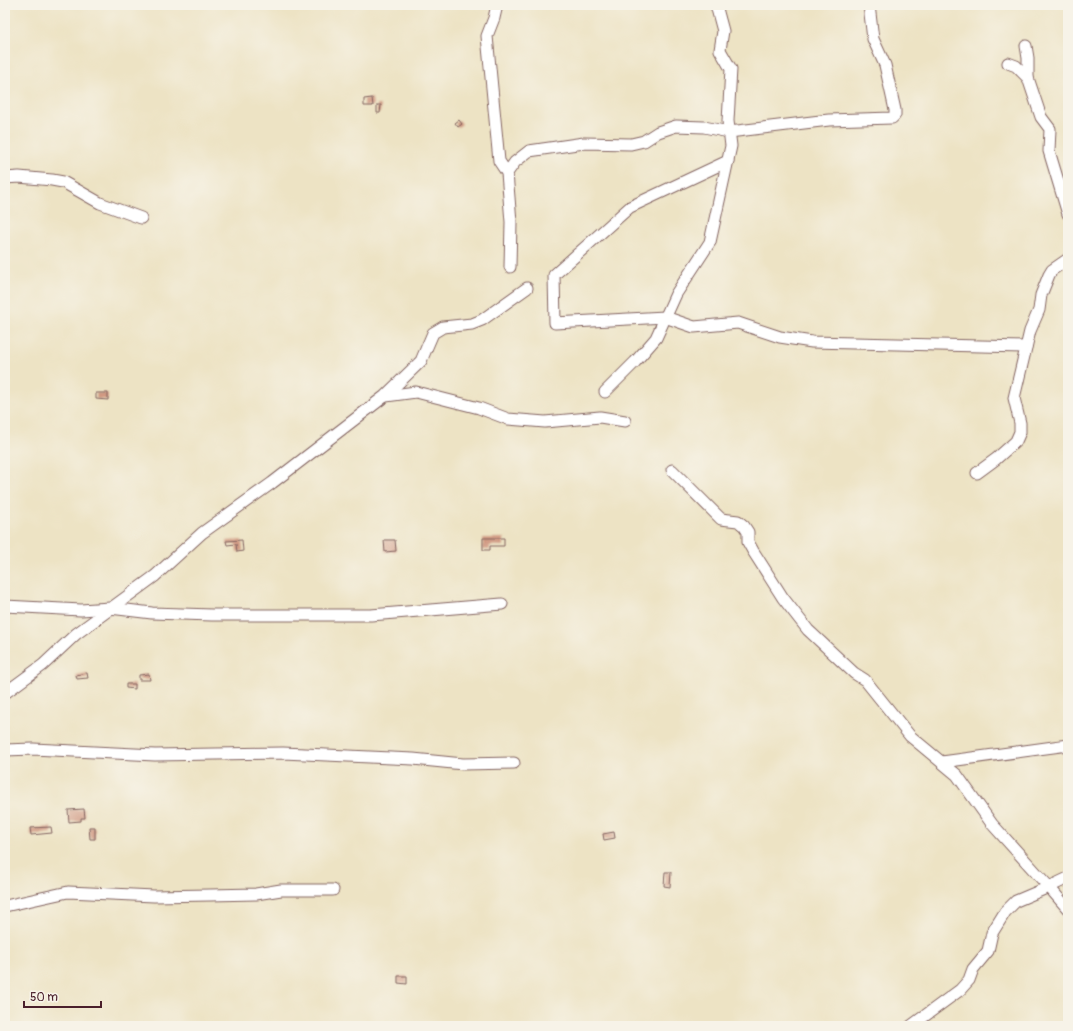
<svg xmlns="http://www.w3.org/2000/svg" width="1073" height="1031" viewBox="0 0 1073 1031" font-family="Pangolin,sans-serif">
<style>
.building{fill:#d09982}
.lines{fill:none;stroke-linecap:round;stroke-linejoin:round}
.street-casing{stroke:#836461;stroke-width:13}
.path{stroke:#836461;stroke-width:2;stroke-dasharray:1 3;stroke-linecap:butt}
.street{stroke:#fff;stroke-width:11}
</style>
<rect width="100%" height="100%" fill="#f7f3e8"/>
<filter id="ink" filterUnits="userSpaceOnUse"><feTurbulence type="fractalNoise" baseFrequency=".025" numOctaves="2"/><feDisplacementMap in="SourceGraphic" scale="8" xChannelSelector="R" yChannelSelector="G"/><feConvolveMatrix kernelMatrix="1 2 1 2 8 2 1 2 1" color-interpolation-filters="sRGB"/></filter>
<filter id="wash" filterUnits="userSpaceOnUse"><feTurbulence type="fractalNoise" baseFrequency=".012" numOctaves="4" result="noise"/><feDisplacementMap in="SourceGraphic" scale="16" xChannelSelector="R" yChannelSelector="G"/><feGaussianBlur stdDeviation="0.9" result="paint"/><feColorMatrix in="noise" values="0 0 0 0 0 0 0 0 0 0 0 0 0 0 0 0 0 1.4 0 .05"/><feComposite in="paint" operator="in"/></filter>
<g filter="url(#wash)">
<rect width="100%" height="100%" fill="#ede3c4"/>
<g id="blocks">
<!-- building -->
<g class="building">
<polygon points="372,98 373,106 364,106 364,99"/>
<polygon points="377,105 381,105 380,113 377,113"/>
<polygon points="459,120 462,124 458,127 455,123"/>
<polygon points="96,393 108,393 108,400 96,399"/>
<polygon points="483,538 504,538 504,546 490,546 490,550 483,550"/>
<polygon points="242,540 243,551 237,552 236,544 227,545 226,541"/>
<polygon points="384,540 395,540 396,551 385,552"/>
<polygon points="87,673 88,678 77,679 76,675"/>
<polygon points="149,674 150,680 139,680 139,675"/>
<polygon points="126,684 135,684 135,689 126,688"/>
<polygon points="84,809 85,818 81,818 81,821 69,822 68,810"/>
<polygon points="51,827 52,833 31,835 30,828"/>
<polygon points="89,827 95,827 95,839 90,839"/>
<polygon points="614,832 615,838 604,840 603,834"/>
<polygon points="665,872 671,872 670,887 664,886"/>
<polygon points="398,976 407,976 407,984 398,983"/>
</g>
</g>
</g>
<g filter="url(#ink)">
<use href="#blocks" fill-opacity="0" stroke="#836461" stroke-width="1"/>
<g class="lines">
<!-- street casing -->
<g class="street-casing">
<g id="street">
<polyline points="497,5 494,18 487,36 499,161 507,173 511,222 510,267"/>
<polyline points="1026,46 1028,58 1028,78"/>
<polyline points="1008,63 1016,66 1028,78 1041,117 1050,129 1049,151 1068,214"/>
<polyline points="728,161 630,207 554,275 555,323 665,317 694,327 738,323 780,337 812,342 1026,347"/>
<polyline points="507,173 515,162 529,151 584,143 631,144 644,141 658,132 676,126 704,127 729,132 829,120 892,118 895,115 895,110 885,65 873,39 869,5"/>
<polyline points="5,178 19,177 52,180 63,182 100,203 141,218"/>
<polyline points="605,392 635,362 656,338 676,294 710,242 731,146 728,121 731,69 720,50 723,31 716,5"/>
<polyline points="386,396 416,392 479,408 508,419 545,422 600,417 625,421"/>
<polyline points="672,470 721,519 738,521 744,526 748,532 748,542 753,551 783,598 808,630 854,673 865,680 910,736 957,775 992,824 1049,887 1068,878"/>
<polyline points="977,473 996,459 1016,441 1020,432 1020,423 1014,398 1030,331 1039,310 1041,295 1049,275 1052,270 1068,259"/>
<polyline points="5,606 81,610 110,608 152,613 212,615 371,615 502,604"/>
<polyline points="5,693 43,665 76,634 155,576 202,533 272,483 385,396 421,361 433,333 443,327 472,324 482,320 527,288"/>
<polyline points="5,750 33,749 155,755 283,753 413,759 463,764 514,763"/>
<polyline points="942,762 1068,745"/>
<polyline points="5,906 68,892 154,896 210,895 256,894 281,890 333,890"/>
<polyline points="911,1026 960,990 969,980 973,969 988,951 992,933 1005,912 1016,901 1049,887 1068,909"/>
</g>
</g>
<!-- path -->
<polyline class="path" points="326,7 362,5"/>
<!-- street -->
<use href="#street" class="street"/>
</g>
</g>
<!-- margin -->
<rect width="1073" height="1031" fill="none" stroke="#f7f3e8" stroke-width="20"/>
<!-- scale -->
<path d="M24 1001v6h77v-6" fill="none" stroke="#4a1f2b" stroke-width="2"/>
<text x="30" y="1001" font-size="12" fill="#4a1f2b" stroke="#f7f3e8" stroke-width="3" paint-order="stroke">50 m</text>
</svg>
